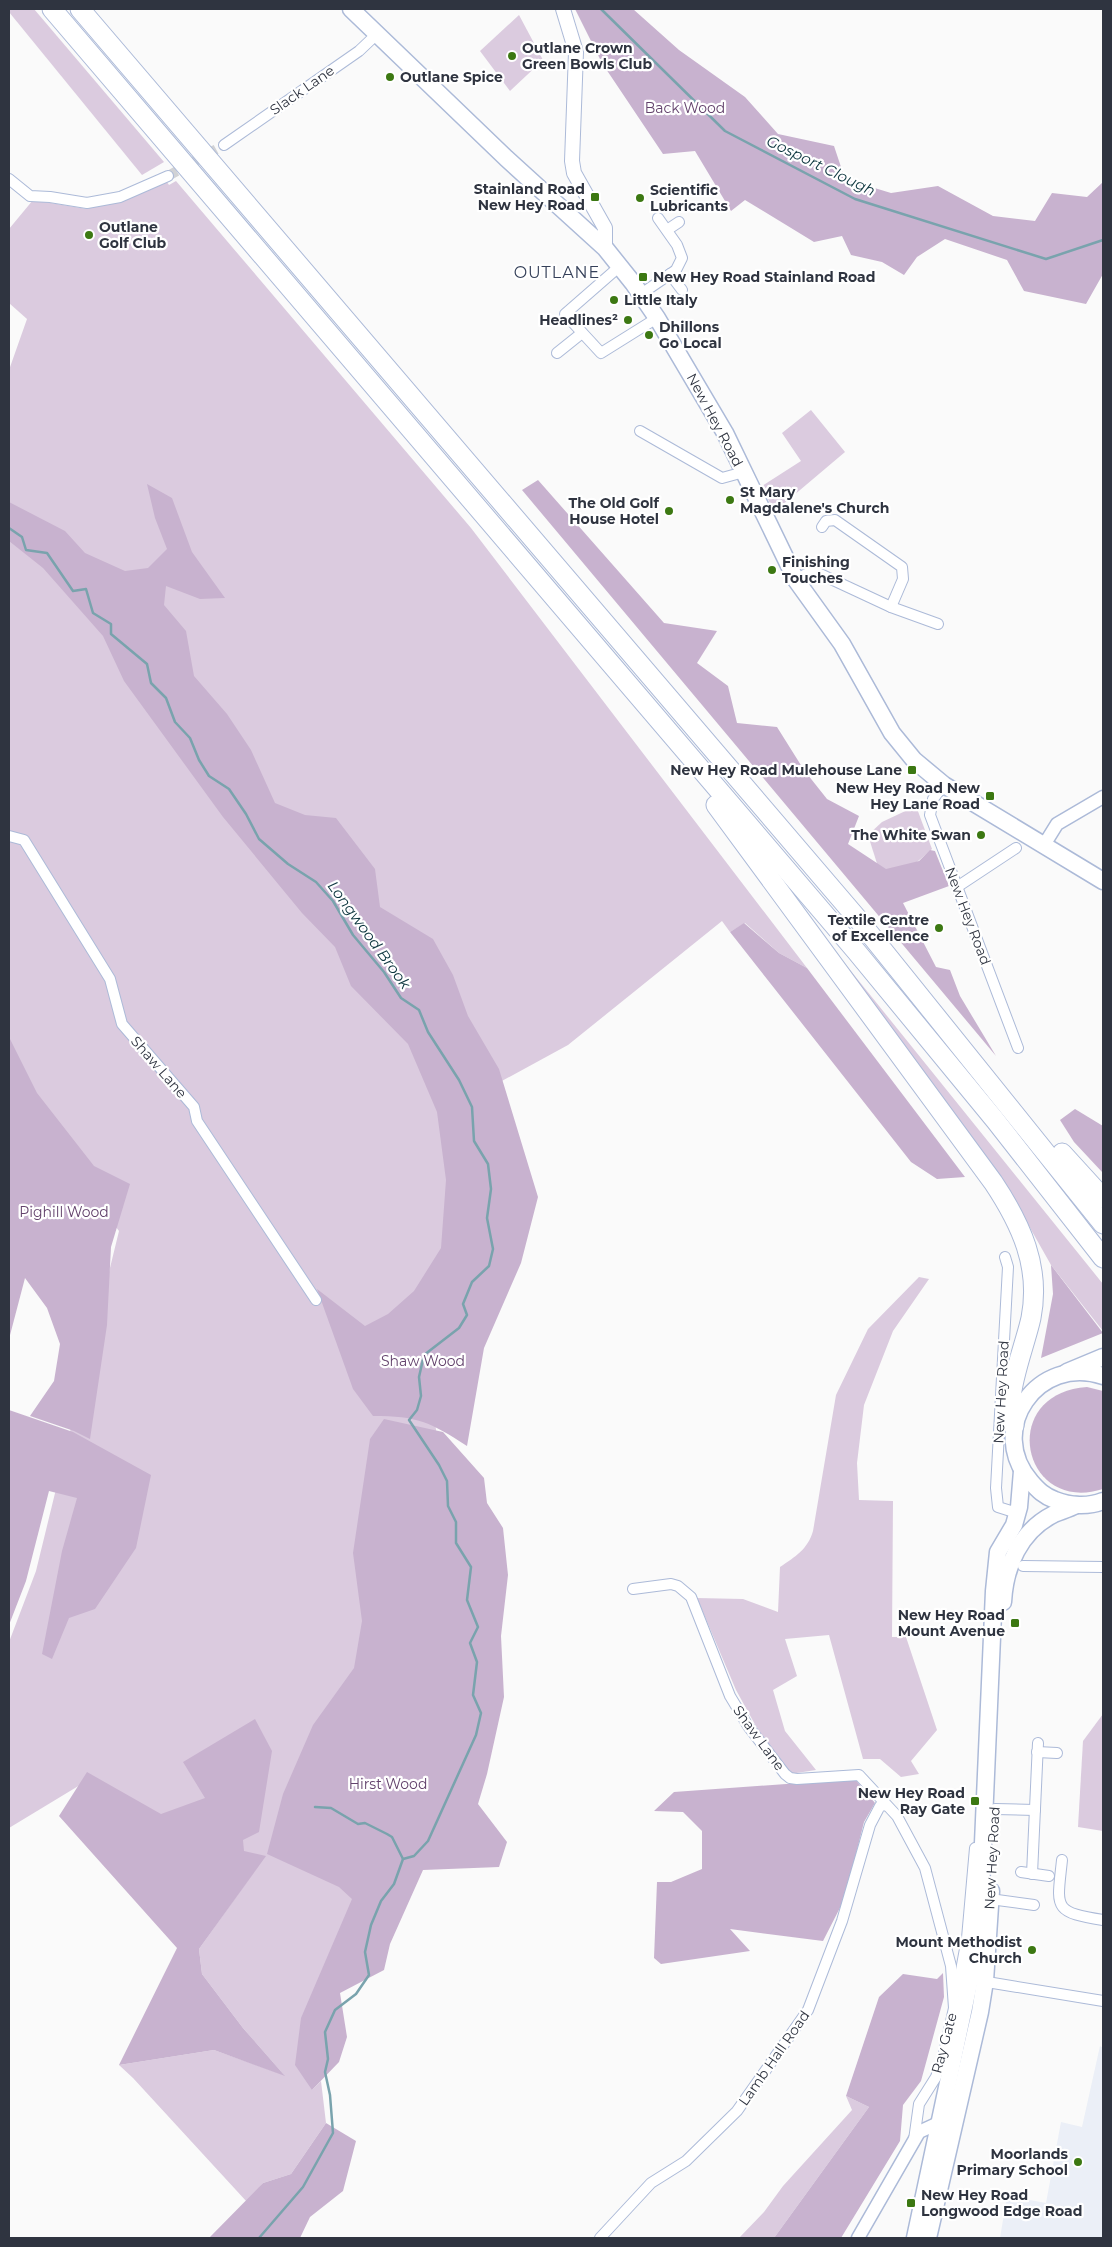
<svg xmlns="http://www.w3.org/2000/svg" width="1112" height="2247" viewBox="0 0 1112 2247" font-family="Montserrat,sans-serif">
<style>
.built{fill:#ebeff7}
.green{fill:#dbcbdf}
.forest{fill:#c8b2cf}
.lines{fill:none;stroke-linecap:round;stroke-linejoin:round}
.stream{stroke:#79a3ad;stroke-width:2.5}
.minor-tunnel{stroke:#d1d2d5;stroke-width:10;stroke-dasharray:10 5;stroke-linecap:butt}
.minor-casing{stroke:#acbad8;stroke-width:12}
.tertiary-casing{stroke:#acbad8;stroke-width:15}
.secondary-casing{stroke:#acbad8;stroke-width:16}
.primary-casing{stroke:#acbad8;stroke-width:19}
.trunk-casing{stroke:#acbad8;stroke-width:19}
.motorway-casing{stroke:#acbad8;stroke-width:21}
.minor{stroke:#fff;stroke-width:10}
.tertiary{stroke:#fff;stroke-width:12}
.secondary{stroke:#fff;stroke-width:14}
.primary{stroke:#fff;stroke-width:16}
.trunk{stroke:#fff;stroke-width:16}
.motorway{stroke:#fff;stroke-width:19}
.poi-dot{fill:#3c7812;stroke:#fff;stroke-width:2}
.labels{text-anchor:middle;stroke-width:4.5;stroke-linejoin:round;paint-order:stroke}
.poi-label{font-size:14px;font-weight:bold;fill:#2f3440;stroke:#fff;text-anchor:end}
.street-label{font-size:14px;fill:#2f3440;stroke:#fff}
.park-label{font-size:14px;fill:#63426c;stroke:#fff}
.water-label{font-size:15px;font-style:italic;fill:#0c353e;stroke:#fff}
.quarter-label{font-size:16px;letter-spacing:1px;fill:#354059;stroke:#fff}
</style>
<rect width="100%" height="100%" fill="#fafafa"/>
<!-- built -->
<polygon class="built" points="1100,2046 1103,2048 1103,2238 1000,2238 1007,2196 1046,2203 1061,2122 1082,2127"/>
<!-- green -->
<g class="green">
<polygon points="9,9 34,9 164,162 142,175 9,12"/>
<polygon points="519,15 543,60 510,91 480,51"/>
<polygon points="165,179 169,185 176,181 471,528 807,968 779,953 745,923 730,932 722,921 568,1045 489,1088 433,1404 469,1712 354,1915 312,2090 321,2081 326,2123 291,2174 263,2183 247,2202 133,2078 119,2065 214,2050 284,2075 243,2028 202,1974 199,1949 256,1869 80,1785 9,1828 9,1642 36,1571 119,1231 9,1085 9,370 27,319 9,303 9,229 33,200 87,209"/>
<polygon points="811,410 845,452 774,512 762,486 801,461 782,433"/>
<polygon points="916,806 932,849 910,868 879,870 868,835 882,822"/>
<polygon points="842,960 1103,1284 1103,1331 1051,1265 1016,1203"/>
<path d="M919,1277L929,1279L893,1331L864,1405L857,1463L859,1500L893,1501L892,1637H906L937,1730L911,1761L919,1774L901,1777L880,1759H863L829,1635L785,1639L797,1676L773,1690L785,1731L816,1770L790,1774L768,1748L736,1690L697,1598L743,1599L778,1612L780,1567C795,1557 808,1549 813,1531L836,1395L868,1329Z"/>
<polygon points="1103,1714 1103,1831 1078,1827 1083,1741"/>
<polygon points="846,2096 869,2107 774,2238 739,2238 764,2212 783,2186 852,2110"/>
</g>
<!-- forest -->
<g class="forest">
<polygon points="575,9 633,9 679,50 745,97 778,134 834,146 845,179 891,193 938,186 993,216 1035,221 1052,193 1087,197 1103,182 1103,274 1086,304 1024,291 1007,260 945,239 917,257 904,275 882,262 851,255 842,236 814,242 745,200 731,211 695,151 663,154 602,63"/>
<polygon points="538,480 664,623 717,631 697,663 728,686 737,723 777,727 804,770 827,799 859,816 848,844 886,869 919,861 930,850 935,851 949,886 903,903 936,967 950,970 960,996 996,1056 522,490"/>
<path d="M147,484L172,498L192,552L225,598L200,599L166,586L164,605L186,631L194,676L227,714L251,750L275,803L305,815L336,818L375,869L380,907L433,939L453,975L468,1016L499,1069L538,1197L521,1263L484,1348L467,1446C430,1422 418,1416 373,1416L353,1389L317,1289L365,1326L388,1314L414,1291L441,1248L446,1180L437,1112L408,1044L351,986L335,947L302,913L223,817L124,681L103,636L43,568L9,541V502L65,531L85,553L125,571L148,568L167,549L155,518Z"/>
<polygon points="744,923 779,953 807,968 965,1177 937,1179 911,1162 730,932"/>
<polygon points="9,1037 37,1093 94,1166 130,1184 111,1247 107,1325 90,1439 74,1431 30,1416 54,1381 60,1344 47,1308 25,1278 9,1339"/>
<polygon points="1075,1109 1103,1126 1103,1173 1074,1142 1060,1120"/>
<polygon points="1051,1265 1103,1333 1041,1358 1053,1294"/>
<path d="M1087,1387L1103,1391V1489C1021,1515 997,1393 1087,1387Z"/>
<polygon points="9,1410 73,1432 151,1475 136,1548 95,1609 69,1618 52,1659 42,1654 62,1551 77,1498 49,1491 26,1581 9,1625"/>
<polygon points="384,1419 443,1432 484,1478 487,1503 503,1528 508,1575 501,1636 504,1697 487,1774 478,1804 507,1842 499,1867 423,1870 390,1944 384,1970 340,1993 347,2037 339,2062 312,2090 295,2065 301,2018 352,1899 339,1887 267,1854 283,1794 313,1725 354,1668 362,1621 353,1553 370,1439"/>
<polygon points="255,1719 272,1751 259,1832 243,1840 244,1851 266,1856 199,1949 202,1974 243,2028 285,2076 214,2050 119,2065 177,1948 59,1816 87,1772 161,1814 205,1798 183,1762"/>
<polygon points="855,1779 875,1803 864,1822 845,1898 823,1941 730,1929 750,1951 661,1964 654,1958 657,1882 671,1882 702,1869 702,1831 683,1812 654,1811 674,1792"/>
<polygon points="943,1973 944,1997 921,2081 903,2105 900,2141 841,2238 774,2238 869,2107 846,2096 879,1997 903,1974 937,1979"/>
<polygon points="326,2123 356,2141 343,2191 310,2217 300,2238 209,2238 263,2183 291,2174"/>
</g>
<g class="lines">
<!-- stream -->
<g class="stream">
<polyline points="601,9 725,131 855,199 1046,259 1103,240"/>
<polyline points="9,528 22,537 26,550 47,553 73,591 86,589 93,613 111,624 111,634 147,664 151,683 166,698 175,722 190,738 199,760 209,776 229,789 246,814 259,839 288,864 316,882 333,901 353,935 384,972 401,998 419,1010 428,1032 459,1080 472,1107 474,1141 488,1164 491,1189 487,1218 493,1249 489,1266 472,1282 463,1304 467,1315 459,1328 424,1355 419,1377 421,1396 417,1410 409,1420 439,1465 447,1481 448,1506 456,1522 456,1543 471,1567 467,1600 478,1627 470,1643 477,1662 473,1695 481,1713 476,1735 428,1841 414,1856 403,1859 394,1884 381,1901 371,1925 365,1952 369,1975 356,1994 335,2010 325,2032 328,2059 325,2072 330,2095 333,2133 303,2187 259,2238"/>
<polyline points="315,1807 331,1808 358,1824 365,1823 387,1834 392,1837 403,1859"/>
</g>
<!-- minor-tunnel -->
<polyline class="minor-tunnel" points="168,176 224,145"/>
<!-- minor casing -->
<g class="minor-casing">
<g id="minor">
<polyline points="224,145 359,51 378,33"/>
<polyline points="9,179 30,196 50,197 87,203 120,197 168,176"/>
<polyline points="667,230 679,222"/>
<polyline points="620,266 565,314 601,353 657,318"/>
<polyline points="670,274 682,290"/>
<polyline points="641,294 676,270 682,258 677,245 658,218"/>
<polyline points="557,353 582,333"/>
<polyline points="640,431 722,478 744,472"/>
<polyline points="822,527 826,521 835,520 902,567 903,579 891,607"/>
<polyline points="796,580 806,574 818,573 891,607 938,624"/>
<polyline points="944,785 933,799 930,815 1018,1048"/>
<polyline points="9,836 24,840 110,979 122,1024 194,1107 197,1121 316,1300"/>
<polyline points="957,887 1016,848"/>
<polyline points="1005,1257 1008,1267 996,1488 998,1507 1017,1513"/>
<polyline points="1023,1566 1103,1567"/>
<polyline points="633,1589 671,1584 678,1586 691,1597 730,1696 748,1726 785,1774 790,1778 797,1779 859,1775 897,1816 925,1868 951,1966 954,2008 944,2053 936,2077 919,2104 914,2140"/>
<polyline points="1037,1752 1057,1753"/>
<polyline points="995,1809 1035,1810"/>
<path d="M1062,1860C1057,1908 1052,1912 1103,1920"/>
<polyline points="1021,1872 1049,1876"/>
<polyline points="1032,1874 1038,1743"/>
<polyline points="990,1899 1034,1905"/>
<polyline points="981,1981 1103,2001"/>
<polyline points="957,1992 967,1938 975,1848"/>
<polyline points="600,2238 651,2183 686,2161 737,2111 808,2010 842,1921 870,1825 880,1806 886,1805"/>
</g>
</g>
<!-- tertiary casing -->
<g class="tertiary-casing">
<g id="tertiary">
<polyline points="1044,845 1057,824 1103,797"/>
<polyline points="858,2238 919,2132 945,2120"/>
</g>
</g>
<!-- secondary casing -->
<g class="secondary-casing">
<polyline id="secondary" points="563,9 576,52 572,161 574,173 605,228 605,248"/>
</g>
<!-- primary casing -->
<g class="primary-casing">
<g id="primary">
<polyline points="351,9 506,158 605,248 633,283 657,318 725,433 796,580 842,644 892,733 914,760 944,785 1103,881"/>
<polyline points="1067,1372 1103,1357"/>
</g>
</g>
<!-- trunk casing -->
<g class="trunk-casing">
<g id="trunk">
<path d="M1103,1376C1038,1354 985,1429 1031,1482C1038,1490 1044,1496 1055,1500C1070,1506 1088,1507 1103,1501"/>
<path d="M1003,1602C1005,1566 1020,1531 1054,1514C1061,1511 1069,1509 1076,1505"/>
<polyline points="915,2238 970,1979 981,1889 994,1591 998,1552 1014,1525 1019,1507 1022,1471"/>
<polyline points="928,2238 980,2012 985,1981 991,1891"/>
</g>
</g>
<!-- motorway casing -->
<g class="motorway-casing">
<g id="motorway">
<polyline points="52,9 856,951 995,1120 1103,1258"/>
<polyline points="80,9 857,918 1103,1224"/>
<path d="M716,805L993,1182C1021,1224 1041,1267 1031,1318C1026,1341 1012,1377 1011,1399C1011,1408 1013,1417 1014,1426"/>
<polyline points="1062,1153 1103,1198"/>
</g>
</g>
<!-- minor -->
<use href="#minor" class="minor"/>
<!-- tertiary -->
<use href="#tertiary" class="tertiary"/>
<!-- secondary -->
<use href="#secondary" class="secondary"/>
<!-- primary -->
<use href="#primary" class="primary"/>
<!-- trunk -->
<use href="#trunk" class="trunk"/>
<!-- motorway -->
<use href="#motorway" class="motorway"/>
</g>
<!-- markers -->
<g class="poi-dot">
<circle cx="512" cy="56" r="5"/>
<circle cx="390" cy="77" r="5"/>
<rect x="590" y="192" width="10" height="10" rx="2.5"/>
<circle cx="640" cy="198" r="5"/>
<circle cx="89" cy="235" r="5"/>
<rect x="638" y="272" width="10" height="10" rx="2.5"/>
<circle cx="614" cy="300" r="5"/>
<circle cx="628" cy="320" r="5"/>
<circle cx="649" cy="335" r="5"/>
<circle cx="730" cy="500" r="5"/>
<circle cx="669" cy="511" r="5"/>
<circle cx="772" cy="570" r="5"/>
<rect x="907" y="765" width="10" height="10" rx="2.5"/>
<rect x="985" y="791" width="10" height="10" rx="2.5"/>
<circle cx="981" cy="835" r="5"/>
<circle cx="939" cy="928" r="5"/>
<rect x="1010" y="1618" width="10" height="10" rx="2.5"/>
<rect x="970" y="1796" width="10" height="10" rx="2.5"/>
<circle cx="1032" cy="1950" r="5"/>
<circle cx="1078" cy="2162" r="5"/>
<rect x="906" y="2198" width="10" height="10" rx="2.5"/>
</g>
<g class="labels">
<!-- poi labels -->
<g class="poi-label">
<text x="522" y="53" text-anchor="start">Outlane Crown<tspan x="522" dy="16">Green Bowls Club</tspan></text>
<text x="400" y="82" text-anchor="start">Outlane Spice</text>
<text x="585" y="194">Stainland Road<tspan x="585" dy="16">New Hey Road</tspan></text>
<text x="650" y="195" text-anchor="start">Scientific<tspan x="650" dy="16">Lubricants</tspan></text>
<text x="99" y="232" text-anchor="start">Outlane<tspan x="99" dy="16">Golf Club</tspan></text>
<text x="653" y="282" text-anchor="start">New Hey Road Stainland Road</text>
<text x="624" y="305" text-anchor="start">Little Italy</text>
<text x="618" y="325">Headlines²</text>
<text x="659" y="332" text-anchor="start">Dhillons<tspan x="659" dy="16">Go Local</tspan></text>
<text x="740" y="497" text-anchor="start">St Mary<tspan x="740" dy="16">Magdalene's Church</tspan></text>
<text x="659" y="508">The Old Golf<tspan x="659" dy="16">House Hotel</tspan></text>
<text x="782" y="567" text-anchor="start">Finishing<tspan x="782" dy="16">Touches</tspan></text>
<text x="902" y="775">New Hey Road Mulehouse Lane</text>
<text x="980" y="793">New Hey Road New<tspan x="980" dy="16">Hey Lane Road</tspan></text>
<text x="971" y="840">The White Swan</text>
<text x="929" y="925">Textile Centre<tspan x="929" dy="16">of Excellence</tspan></text>
<text x="1005" y="1620">New Hey Road<tspan x="1005" dy="16">Mount Avenue</tspan></text>
<text x="965" y="1798">New Hey Road<tspan x="965" dy="16">Ray Gate</tspan></text>
<text x="1022" y="1947">Mount Methodist<tspan x="1022" dy="16">Church</tspan></text>
<text x="1068" y="2159">Moorlands<tspan x="1068" dy="16">Primary School</tspan></text>
<text x="921" y="2200" text-anchor="start">New Hey Road<tspan x="921" dy="16">Longwood Edge Road</tspan></text>
</g>
<!-- street labels -->
<g class="street-label">
<text transform="translate(302 90) rotate(-35)" y="5">Slack Lane</text>
<text transform="translate(715 420) rotate(62)" y="5">New Hey Road</text>
<text transform="translate(968 916) rotate(69)" y="5">New Hey Road</text>
<text transform="translate(159 1067) rotate(49)" y="5">Shaw Lane</text>
<text transform="translate(1001 1392) rotate(-87)" y="5">New Hey Road</text>
<text transform="translate(759 1738) rotate(54)" y="5">Shaw Lane</text>
<text transform="translate(992 1858) rotate(-87)" y="5">New Hey Road</text>
<text transform="translate(944 2043) rotate(-75)" y="5">Ray Gate</text>
<text transform="translate(774 2058) rotate(-55)" y="5">Lamb Hall Road</text>
</g>
<!-- park labels -->
<g class="park-label">
<text x="685" y="113">Back Wood</text>
<text x="64" y="1217">Pighill Wood</text>
<text x="423" y="1366">Shaw Wood</text>
<text x="388" y="1789">Hirst Wood</text>
</g>
<!-- water labels -->
<g class="water-label">
<text transform="translate(821 166) rotate(26)" y="5">Gosport Clough</text>
<text transform="translate(369 935) rotate(54)" y="5">Longwood Brook</text>
</g>
<!-- quarter labels -->
<g class="quarter-label">
<text x="557" y="278">OUTLANE</text>
</g>
</g>
<!-- border -->
<rect width="1112" height="2247" fill="none" stroke="#2f3440" stroke-width="20"/>
</svg>
